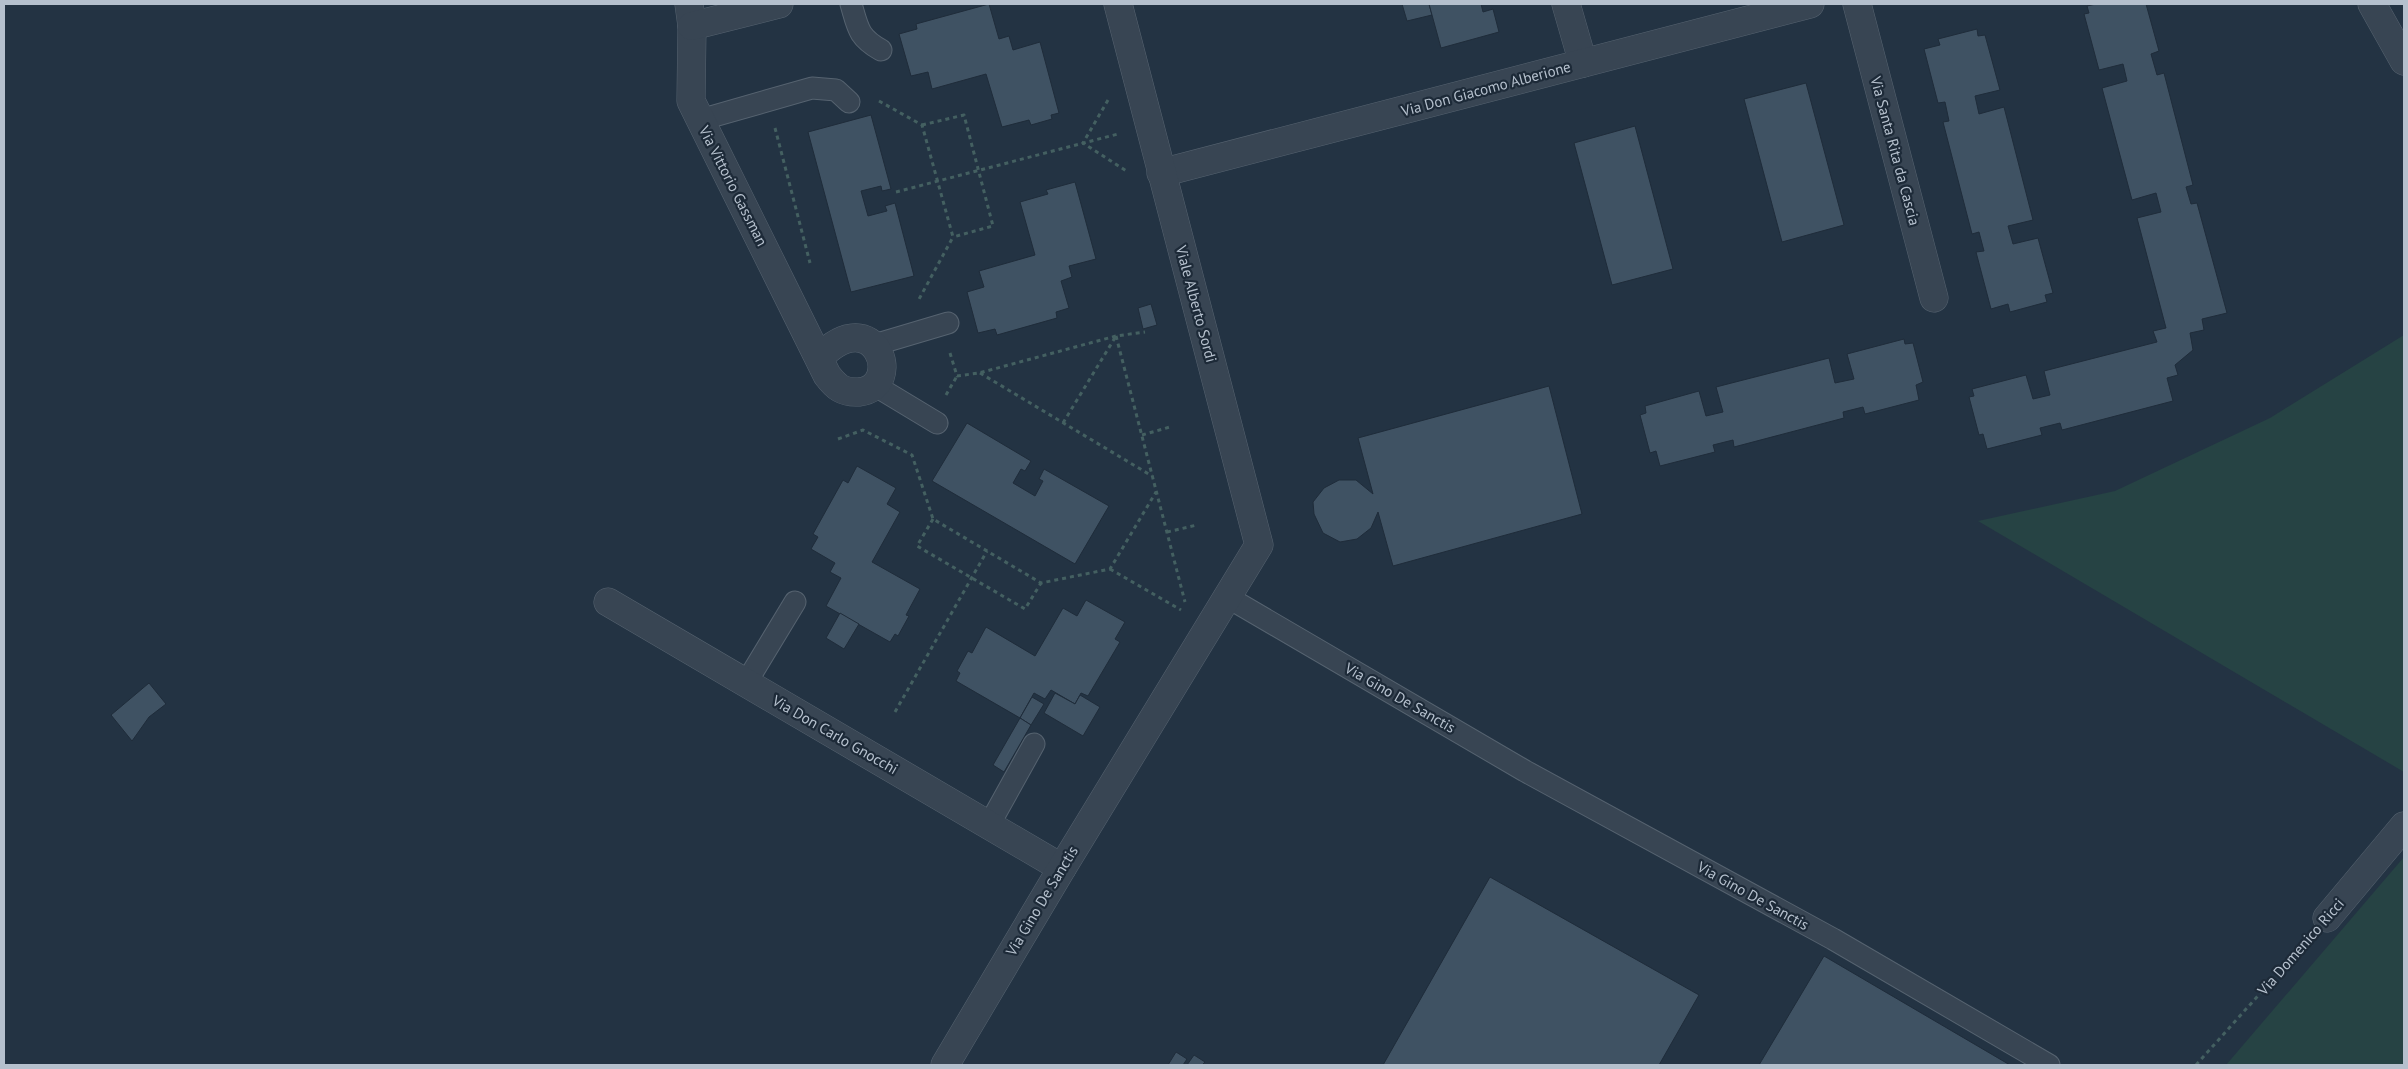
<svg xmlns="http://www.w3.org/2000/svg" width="2408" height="1069" viewBox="0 0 2408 1069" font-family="'PT Sans',sans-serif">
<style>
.green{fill:#264344}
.building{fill:#3f5263;stroke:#1f2c3a}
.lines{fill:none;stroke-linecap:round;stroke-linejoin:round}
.lane-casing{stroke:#566370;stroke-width:23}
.street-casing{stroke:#566370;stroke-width:29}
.path{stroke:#446061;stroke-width:3;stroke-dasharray:4 4;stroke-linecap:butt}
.lane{stroke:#384553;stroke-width:21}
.street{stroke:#384553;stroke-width:28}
.labels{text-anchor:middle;stroke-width:4.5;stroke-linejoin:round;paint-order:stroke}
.street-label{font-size:15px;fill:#b5c0cd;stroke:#1d2a38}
</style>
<rect width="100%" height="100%" fill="#233343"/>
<!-- green -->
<g class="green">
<polygon points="2404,335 2404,772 1978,521 2115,491 2270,418"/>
<polygon points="2404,857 2404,1065 2226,1065"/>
</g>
<!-- building -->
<g class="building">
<polygon points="989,4 999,39 1009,36 1013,50 1040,42 1059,113 1051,115 1052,119 1031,125 1029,120 1002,127 986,74 932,89 928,72 911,76 899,34 917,29 916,24"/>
<polygon points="1402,4 1429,4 1432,15 1407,21"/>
<polygon points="1429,4 1481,4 1483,12 1493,9 1499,32 1441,48"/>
<polygon points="2096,4 2146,4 2159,51 2151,54 2157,75 2164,73 2193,185 2186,187 2191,204 2197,203 2227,313 2202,319 2204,330 2190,333 2193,350 2175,365 2178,375 2167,378 2173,401 2062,430 2060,423 2040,428 2042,435 1987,449 1983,434 1979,435 1969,397 1974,396 1972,389 2026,375 2033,399 2050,395 2044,371 2157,342 2153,331 2166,328 2137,218 2161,212 2156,193 2132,200 2102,88 2127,81 2123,64 2099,70 2084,14 2089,13 2087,6"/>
<polygon points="1977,29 1978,36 1985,35 2000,90 1975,96 1979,114 2004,107 2033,220 2008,226 2013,244 2038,238 2053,293 2045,295 2047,302 2010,312 2008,304 1991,309 1976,252 1984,251 1979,232 1972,234 1943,122 1949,121 1945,102 1938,103 1924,49 1940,45 1938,39"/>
<polygon points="1806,83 1844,225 1782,242 1744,99"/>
<polygon points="871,115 891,189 882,191 881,186 861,191 868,216 887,211 885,206 895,203 914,276 851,292 808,132"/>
<polygon points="1635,126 1673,269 1612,285 1574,143"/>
<polygon points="1075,182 1096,259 1069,266 1072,277 1061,281 1069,308 1056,312 1057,318 997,335 995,329 978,333 967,292 984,287 979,271 1035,255 1020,202 1048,194 1046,190"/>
<polygon points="1151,304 1157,325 1143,329 1138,308"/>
<polygon points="1904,339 1905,344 1913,343 1923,382 1916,385 1919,400 1865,414 1863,407 1843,412 1844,418 1734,447 1733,440 1713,445 1715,452 1660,466 1656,451 1650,453 1640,415 1646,413 1645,406 1699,391 1706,416 1723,412 1716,387 1829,358 1835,383 1854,379 1847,354"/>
<polygon points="1549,386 1582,514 1393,566 1378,512 1371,528 1357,539 1340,542 1323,533 1314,514 1313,502 1324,488 1339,480 1356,480 1373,494 1358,438"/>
<polygon points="967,423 1031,461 1025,471 1021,469 1013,483 1035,496 1043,481 1039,479 1044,469 1109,506 1075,564 932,481"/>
<polygon points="857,466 896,488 887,504 900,512 872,562 920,589 906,615 909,616 898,636 895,634 890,642 826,606 841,578 830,572 835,563 811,549 818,537 813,534 843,480 848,483"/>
<polygon points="1086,600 1125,622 1115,639 1120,642 1088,696 1081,693 1075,704 1051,690 1045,699 1034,693 1020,718 956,681 960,673 957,671 968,651 972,653 986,627 1035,656 1063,608 1077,616"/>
<polygon points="840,613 859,624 844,649 826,638"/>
<polygon points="149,683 166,704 149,717 132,741 111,715"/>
<polygon points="1055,693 1075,704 1080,695 1100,707 1083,736 1044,713"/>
<polygon points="1032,697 1044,704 1031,725 1020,718"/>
<polygon points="1020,718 1031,725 1004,772 993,765"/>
<polygon points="1490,877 1699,995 1659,1065 1383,1065"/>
<polygon points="1824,956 2010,1065 1759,1065"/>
<polygon points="1176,1052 1187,1059 1183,1065 1168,1065"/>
<polygon points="1194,1055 1205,1062 1202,1065 1187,1065"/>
</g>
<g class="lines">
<!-- lane casing -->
<g class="lane-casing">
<g id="lane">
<path d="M851,4C858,28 858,37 881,50"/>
<polyline points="700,120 812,88 836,90 849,102"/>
<polyline points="874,345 948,323"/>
<polyline points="874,385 937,423"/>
<polyline points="1229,598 1525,771 1833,939 2049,1065"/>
<polyline points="746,683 795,602"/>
<polyline points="989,825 1034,744"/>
</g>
</g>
<!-- street casing -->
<g class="street-casing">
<g id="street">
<path d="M689,4L692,26L691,101L827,375C836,387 843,393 859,392C906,387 875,299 819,358"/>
<polyline points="1566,4 1583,63"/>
<polyline points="1857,4 1934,298"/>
<polyline points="2372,4 2404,61"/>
<polyline points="692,26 779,4"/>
<polyline points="1161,173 1810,4"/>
<polyline points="608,602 1062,868"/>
<polyline points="2327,918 2404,826"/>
<polyline points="945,1065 1062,868 1259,545 1118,4"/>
</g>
</g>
<!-- path -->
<g class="path">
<polyline points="1108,100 1083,143 1128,172"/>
<polyline points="879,101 922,125 953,237 918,301"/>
<polyline points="922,125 964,115 993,226 953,237"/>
<polyline points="775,128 810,263"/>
<polyline points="896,192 1118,134"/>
<polyline points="1116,336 1185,602"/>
<polyline points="950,353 957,376 979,373 1116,336 1145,332"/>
<polyline points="980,373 1152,476"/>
<polyline points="946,395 957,376"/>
<polyline points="1063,423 1116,336"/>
<polyline points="1142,435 1170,427"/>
<polyline points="838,439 863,430 912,455 933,519 1041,583 1110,569 1156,492"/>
<polyline points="933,519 917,546 1025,609 1041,583"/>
<polyline points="1167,532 1197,525"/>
<polyline points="1110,569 1181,610"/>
<polyline points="895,712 987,551"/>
<polyline points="2196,1065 2307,941"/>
</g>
<!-- lane -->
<use href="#lane" class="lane"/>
<!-- street -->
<use href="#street" class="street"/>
</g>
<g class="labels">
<!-- street labels -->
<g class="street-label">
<text transform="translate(1486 89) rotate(-15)" y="5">Via Don Giacomo Alberione</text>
<text transform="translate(1895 151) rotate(75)" y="5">Via Santa Rita da Cascia</text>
<text transform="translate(733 186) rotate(63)" y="5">Via Vittorio Gassman</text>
<text transform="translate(1196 304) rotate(75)" y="5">Viale Alberto Sordi</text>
<text transform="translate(1400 698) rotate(30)" y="5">Via Gino De Sanctis</text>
<text transform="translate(835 735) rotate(30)" y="5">Via Don Carlo Gnocchi</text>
<text transform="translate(1753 896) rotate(29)" y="5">Via Gino De Sanctis</text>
<text transform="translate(1042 901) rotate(-59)" y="5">Via Gino De Sanctis</text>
<text transform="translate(2301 947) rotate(-49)" y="5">Via Domenico Ricci</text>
</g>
</g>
<!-- border -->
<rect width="2408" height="1069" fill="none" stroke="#b5c0cd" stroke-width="10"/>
</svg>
